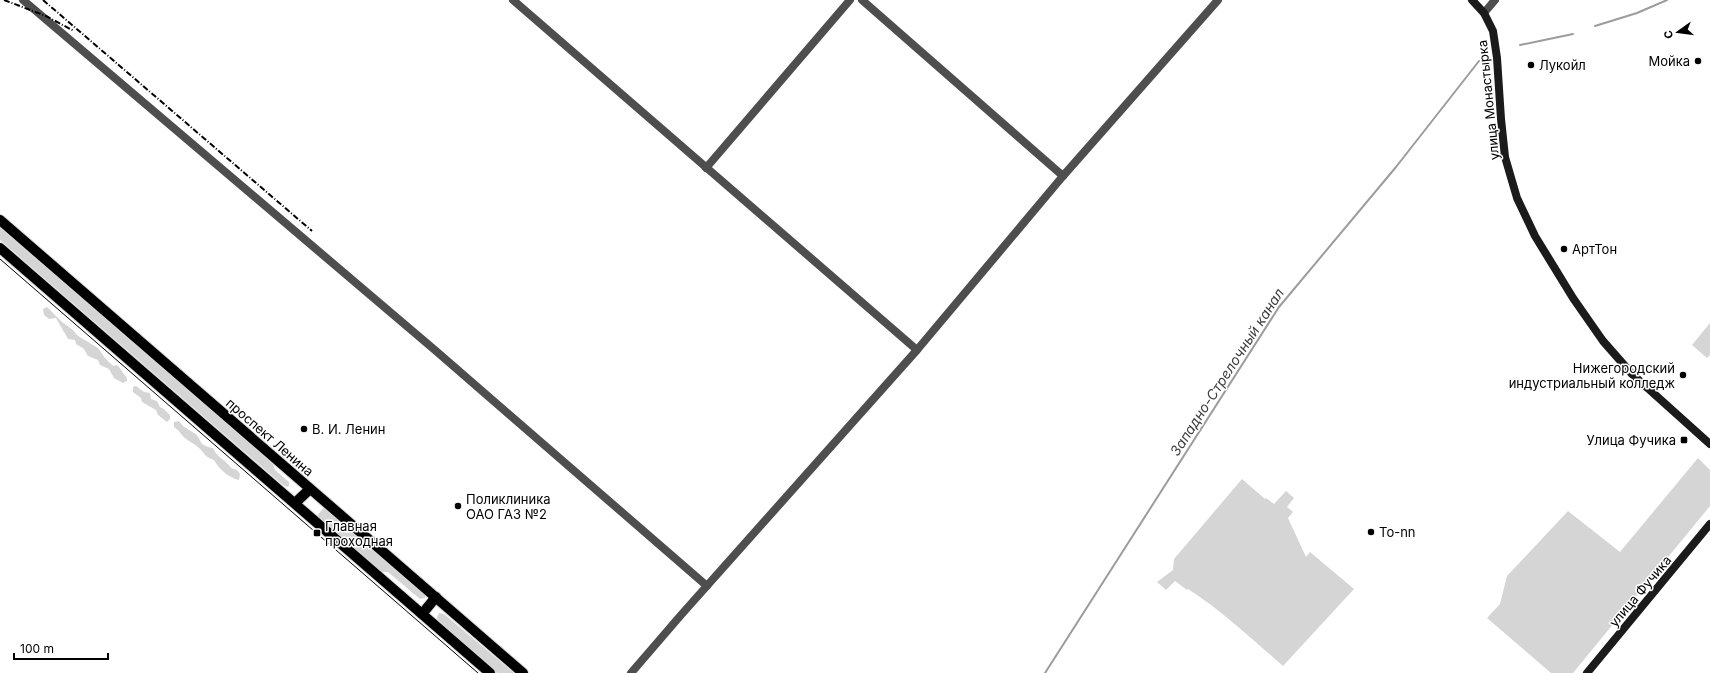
<svg xmlns="http://www.w3.org/2000/svg" width="1710" height="673" viewBox="0 0 1710 673" font-family="Inter,sans-serif">
<style>
.green{fill:#d5d5d5}
.lines{fill:none;stroke-linecap:round;stroke-linejoin:round}
.stream{stroke:#9c9c9c;stroke-width:2}
.primary-casing{stroke:#dbdbdb;stroke-width:12}
.street{stroke:#4e4e4e;stroke-width:8}
.secondary{stroke:#1b1b1b;stroke-width:8}
.primary{stroke:#000;stroke-width:10}
.tram{stroke:#000;stroke-width:1}
.rail{stroke:#000;stroke-width:2;stroke-dasharray:6 2 1 2;stroke-linecap:butt}
.poi-dot{fill:#000;stroke:#fff;stroke-width:1.5}
.labels{text-anchor:middle;stroke-width:3;stroke-linejoin:round;paint-order:stroke}
.poi-label{font-size:13px;fill:#000;stroke:#fff;text-anchor:start}
.street-label{font-size:13px;fill:#000;stroke:#fff}
.water-label{font-size:14px;font-style:italic;fill:#3d3d3d;stroke:#fff}
</style>
<rect width="100%" height="100%" fill="#fff"/>
<!-- green -->
<g class="green">
<polygon points="0,223 272,461 275,470 289,482 289,486 287,487 283,485 0,240"/>
<path d="M47,307L62,322L73,330L78,336L98,348L105,358L113,366L117,365C121,369 123,373 127,378V381L123,383L114,378L109,369L100,365L98,360L88,356L84,349L76,344L75,340L68,339L56,318L49,319L44,315L43,309Z"/>
<polygon points="1710,323 1710,355 1707,358 1692,345"/>
<polygon points="136,386 144,392 150,393 151,399 157,401 160,407 164,409 170,415 170,419 167,422 158,415 156,410 142,402 141,398 133,392 133,387"/>
<path d="M179,421L183,426L197,435L202,444L208,447L213,448C217,458 225,459 231,468L237,470L240,474L239,480C229,478 219,469 214,460C203,456 205,453 199,448C194,443 185,440 181,434C179,431 178,430 174,427V422Z"/>
<polygon points="1698,458 1710,470 1710,506 1573,673 1551,673 1487,618 1500,604 1507,576 1568,511 1620,552"/>
<path d="M1242,479L1265,499L1266,498L1274,504L1286,491L1294,498L1287,507L1293,512L1288,518L1306,557L1310,552L1354,589L1283,666C1252,639 1222,611 1188,589L1187,590L1175,581L1166,590L1157,582L1173,570L1174,559Z"/>
<polygon points="325,506 425,594 425,598 420,599 388,572 382,572 317,516"/>
<polygon points="439,613 444,614 514,673 497,673 438,622 437,617"/>
</g>
<g class="lines">
<!-- stream -->
<g class="stream">
<polyline points="1595,26 1637,13 1667,0"/>
<polyline points="1520,45 1573,34"/>
<polyline points="1045,673 1279,307 1396,167 1479,61"/>
</g>
<!-- primary casing -->
<g class="primary-casing">
<g id="primary">
<polyline points="0,220 523,673"/>
<polyline points="0,248 490,673"/>
<polyline points="295,503 310,489"/>
<polyline points="422,614 436,597"/>
</g>
</g>
<!-- street -->
<g class="street">
<polyline points="23,0 436,351 707,586"/>
<polyline points="513,0 917,350"/>
<polyline points="862,0 1063,176"/>
<polyline points="1484,13 1495,0"/>
<polyline points="706,168 850,0"/>
<polyline points="631,673 681,615 917,350 1063,176 1218,0"/>
</g>
<!-- secondary -->
<g class="secondary">
<polyline points="1472,0 1484,13 1493,31 1497,58 1501,119 1505,157 1517,198 1535,236 1573,298 1603,341 1632,374 1710,444"/>
<polyline points="1587,673 1710,524"/>
</g>
<!-- primary -->
<use href="#primary" class="primary"/>
<!-- tram -->
<polyline class="tram" points="0,259 478,673"/>
<!-- rail -->
<g class="rail">
<polyline points="4,0 46,16 74,31"/>
<polyline points="43,0 312,231"/>
</g>
</g>
<!-- markers -->
<g class="poi-dot">
<circle cx="1698" cy="61" r="4"/>
<circle cx="1531" cy="65" r="4"/>
<circle cx="1564" cy="249" r="4"/>
<circle cx="1683" cy="375" r="4"/>
<circle cx="304" cy="429" r="4"/>
<rect x="1680" y="436" width="8" height="8" rx="2"/>
<circle cx="458" cy="506" r="4"/>
<circle cx="1371" cy="532" r="4"/>
<rect x="313" y="529" width="8" height="8" rx="2"/>
</g>
<g class="labels">
<!-- poi labels -->
<g class="poi-label">
<text x="1690" y="66" text-anchor="end">Мойка</text>
<text x="1539" y="70">Лукойл</text>
<text x="1572" y="254">АртТон</text>
<text x="1675" y="373" text-anchor="end">Нижегородский<tspan x="1675" dy="15">индустриальный колледж</tspan></text>
<text x="312" y="434">В. И. Ленин</text>
<text x="1676" y="445" text-anchor="end">Улица Фучика</text>
<text x="466" y="504">Поликлиника<tspan x="466" dy="15">ОАО ГАЗ №2</tspan></text>
<text x="325" y="531">Главная<tspan x="325" dy="15">проходная</tspan></text>
<text x="1379" y="537">To-nn</text>
</g>
<!-- street labels -->
<g class="street-label">
<text transform="translate(1488 100) rotate(-96)" y="5">улица Монастырка</text>
<text transform="translate(270 437) rotate(41)" y="5">проспект Ленина</text>
<text transform="translate(1640 591) rotate(-50)" y="5">улица Фучика</text>
</g>
<!-- water labels -->
<g class="water-label">
<text transform="translate(1227 372) rotate(-57)" y="5">Западно-Стрелочный канал</text>
</g>
</g>
<!-- north arrow -->
<g transform="translate(1678 32) rotate(256)" stroke="#ffffff" stroke-width="3" paint-order="stroke">
<path d="M0-3L7 15L0 10L-7 15Z" fill="#000000"/>
<text y="-6" font-size="11" font-weight="bold" text-anchor="middle" fill="#000000">С</text>
</g>
<!-- scale -->
<path d="M14 653v6h94v-6" fill="none" stroke="#000000" stroke-width="2"/>
<text x="20" y="653" font-size="12" fill="#000000" stroke="#ffffff" stroke-width="3" paint-order="stroke">100 m</text>
</svg>
